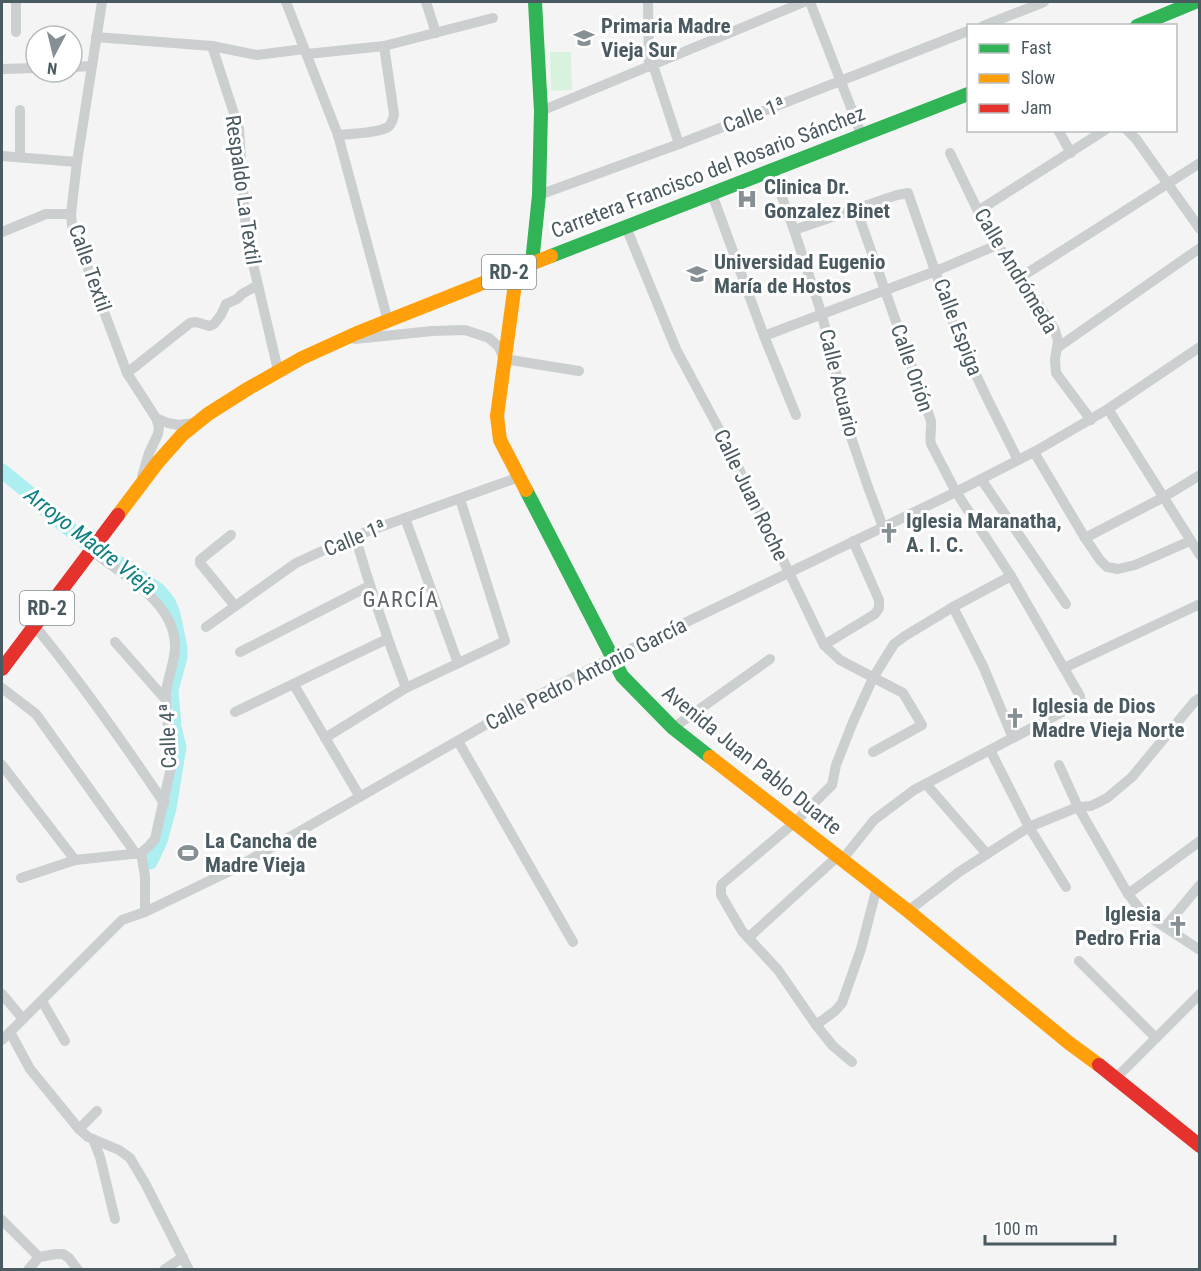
<svg xmlns="http://www.w3.org/2000/svg" width="1201" height="1271" viewBox="0 0 1201 1271" font-family="'Roboto Condensed',sans-serif">
<style>
.green{fill:#d8f2de}
.lines{fill:none;stroke-linecap:round;stroke-linejoin:round}
.river{stroke:#adeef0;stroke-width:15}
.street{stroke:#cbcfcf;stroke-width:10}
.fast{stroke:#30b455;stroke-width:14}
.slow{stroke:#ff9f0a;stroke-width:14}
.jam{stroke:#e5322d;stroke-width:14}
.labels{text-anchor:middle;stroke-width:6;stroke-linejoin:round;paint-order:stroke}
.shield{fill:#fff;stroke:#808c90;stroke-width:1.5}
.shield-label{font-size:20px;font-weight:bold;fill:#4a5a61}
.poi-label{font-size:21px;font-weight:bold;fill:#4a5a61;stroke:#fff;text-anchor:start}
.street-label{font-size:21px;fill:#4a5a61;stroke:#fff}
.water-label{font-size:22px;font-style:italic;fill:#0c8083;stroke:#fff}
.neighbourhood-label{font-size:22px;letter-spacing:1.5px;fill:#5f6468;stroke:#fff}
</style>
<rect width="100%" height="100%" fill="#f4f4f4"/>
<!-- green -->
<polygon class="green" points="550,52 571,52 572,90 551,91"/>
<g class="lines">
<!-- river -->
<polyline class="river" points="2,471 28,492 49,513 99,552 125,567 159,591 168,602 173,614 180,648 180,657 171,690 174,727 179,747 169,808 160,841 150,862"/>
<!-- street -->
<g class="street">
<polyline points="16,2 16,32"/>
<polyline points="102,2 77,162 71,214 72,226 127,373 156,418 168,423 178,425 194,423"/>
<polyline points="286,2 338,135 388,321"/>
<polyline points="426,2 436,33"/>
<polyline points="648,2 649,67"/>
<polyline points="810,2 862,136"/>
<polyline points="983,26 1044,2"/>
<polyline points="96,37 212,46 257,55 304,49"/>
<polyline points="212,46 239,129 246,234 278,370"/>
<polyline points="307,54 384,46 493,18"/>
<polyline points="653,65 679,144"/>
<polyline points="72,67 92,66"/>
<polyline points="2,69 36,68"/>
<polyline points="541,111 804,2"/>
<polyline points="1058,130 1071,153"/>
<polyline points="1127,130 1136,139 1200,229"/>
<path d="M338,135C350,134 379,133 388,127C392,124 393,119 394,114L384,46"/>
<polyline points="950,153 978,211 997,245 1021,277 1055,330 1058,341 1055,359 1056,373 1091,420"/>
<polyline points="2,156 77,162"/>
<polyline points="20,157 20,110"/>
<polyline points="772,170 794,230 822,315 852,440 868,487 883,527"/>
<polyline points="712,194 764,336 796,415"/>
<polyline points="539,195 679,144 968,31"/>
<polyline points="978,211 1105,130"/>
<polyline points="626,227 676,349 727,444 824,645 840,660 903,693 922,725 873,752"/>
<polyline points="794,230 897,195 908,193 958,337 987,398 1018,460"/>
<polyline points="2,232 46,214 71,214"/>
<polyline points="1021,277 1200,163"/>
<polyline points="764,336 936,271 997,245"/>
<polyline points="355,339 432,331 465,330 489,338 499,347 504,359 579,371"/>
<polyline points="1057,348 1200,248"/>
<polyline points="127,373 190,323 196,322 209,326 214,324 221,315 226,304 237,299 242,294 258,285"/>
<polyline points="1108,409 1200,555"/>
<polyline points="1034,452 1085,538 1100,560 1107,567 1118,569 1135,565 1190,541"/>
<polyline points="142,477 149,453 158,434 159,427 156,418"/>
<polyline points="981,479 1066,604"/>
<polyline points="405,518 458,663"/>
<polyline points="231,535 200,560 200,563 235,606"/>
<path d="M355,536C370,588 387,638 406,688"/>
<polyline points="1085,538 1164,497 1200,475"/>
<polyline points="953,607 983,666 1013,738"/>
<path d="M34,625C81,682 123,742 164,803"/>
<polyline points="206,627 296,563 355,536 519,477"/>
<polyline points="115,642 166,700"/>
<polyline points="824,645 875,614 879,608 879,600 853,541"/>
<polyline points="240,652 369,586"/>
<polyline points="1064,668 1200,604"/>
<polyline points="294,685 360,797"/>
<polyline points="2,688 36,714 136,854"/>
<polyline points="235,712 387,639"/>
<polyline points="673,728 770,659"/>
<polyline points="325,738 406,688 505,641 460,499"/>
<polyline points="458,741 573,942"/>
<polyline points="990,750 1029,827 1066,887"/>
<polyline points="2,765 75,860"/>
<polyline points="1059,765 1078,807 1128,894 1142,912 1200,950"/>
<polyline points="926,784 987,854"/>
<polyline points="141,853 145,876 145,912"/>
<path d="M842,860L874,820L914,790L1081,702L1080,696L1011,576L956,492L931,444C929,437 932,429 931,421L856,208"/>
<path d="M21,878L75,860L141,853L149,846L155,839L171,767C172,743 165,717 166,694C167,677 176,661 175,644C173,603 129,579 100,557"/>
<polyline points="1128,894 1200,841"/>
<polyline points="908,911 959,872 1029,827 1078,807 1091,806 1107,798 1132,777 1195,701 1200,698"/>
<polyline points="1165,927 1200,885"/>
<polyline points="748,938 837,857"/>
<polyline points="1079,961 1156,1038"/>
<polyline points="2,994 23,1019"/>
<polyline points="42,1001 65,1041"/>
<polyline points="816,1025 835,1011 842,1003 861,949 877,887"/>
<polyline points="10,1032 30,1069 79,1129 88,1137 119,1150 130,1158 145,1183 189,1270"/>
<polyline points="2,1040 122,920 145,912 234,869 527,701 612,658 956,492 1034,452 1108,409 1200,347"/>
<polyline points="852,1062 833,1046 816,1025 778,970 742,931 721,895 721,887 722,884 794,823 832,785 836,765 853,722 873,678 894,644 905,636 953,607 1011,576"/>
<polyline points="1116,1078 1200,994"/>
<polyline points="79,1129 97,1111"/>
<polyline points="93,1139 100,1157 115,1219"/>
<polyline points="2,1220 39,1257"/>
<polyline points="28,1270 39,1257 56,1254 63,1254 69,1258 78,1270"/>
<polyline points="164,1270 183,1257"/>
</g>
<!-- fast -->
<g class="fast">
<polyline points="1137,26 1195,2"/>
<polyline points="551,256 968,94"/>
<polyline points="532,263 539,195 541,111 535,2"/>
<polyline points="526,490 622,676 673,728 710,757"/>
</g>
<!-- slow -->
<g class="slow">
<polyline points="517,269 497,416 500,440 526,490"/>
<polyline points="118,515 158,462 182,435 208,414 249,388 302,358 357,333 551,256"/>
<polyline points="710,757 908,911 1069,1043 1099,1065"/>
</g>
<!-- jam -->
<g class="jam">
<polyline points="2,669 118,515"/>
<polyline points="1099,1065 1200,1146"/>
</g>
</g>
<!-- icons -->
<defs>
<g id="university-bare" transform="scale(1.62)"><path d="M0-5L7-2L0 1L-7-2ZM-4 1L0 2.5L4 1V4Q0 6-4 4Z" fill="#869094" stroke="#fff" stroke-width="2.5" paint-order="stroke"/></g>
<g id="hospital-bare" transform="scale(1.62)"><path d="M-5-5h3v3.5h4V-5h3V5h-3V1.5h-4V5h-3Z" fill="#869094" stroke="#fff" stroke-width="2.5" paint-order="stroke"/></g>
<g id="church-bare" transform="scale(1.62)"><path d="M-1.2-6h2.4v3.5h3.3v2.4h-3.3V6h-2.4V-.1h-3.3v-2.4h3.3Z" fill="#869094" stroke="#fff" stroke-width="2.5" paint-order="stroke"/></g>
<g id="stadium-bare" transform="scale(1.62)"><path d="M0-5a6.5 5 0 1 0 0 10a6.5 5 0 1 0 0-10ZM-3.5-1.8h7v3.6h-7Z" fill="#869094" stroke="#fff" stroke-width="2.5" paint-order="stroke"/></g>
</defs>
<g fill-rule="evenodd">
<use href="#university-bare" x="584" y="38"/>
<use href="#hospital-bare" x="747" y="199"/>
<use href="#university-bare" x="697" y="274"/>
<use href="#church-bare" x="889" y="533"/>
<use href="#church-bare" x="1015" y="718"/>
<use href="#stadium-bare" x="188" y="853"/>
<use href="#church-bare" x="1178" y="926"/>
</g>
<g class="labels">
<!-- shield labels -->
<g class="shield">
<rect x="482" y="255" width="54" height="34" rx="4.5"/>
<rect x="20" y="591" width="54" height="34" rx="4.5"/>
</g>
<g class="shield-label">
<text x="509" y="279">RD-2</text>
<text x="47" y="615">RD-2</text>
</g>
<!-- poi labels -->
<g class="poi-label">
<text x="601" y="33">Primaria Madre<tspan x="601" dy="24">Vieja Sur</tspan></text>
<text x="764" y="194">Clinica Dr.<tspan x="764" dy="24">Gonzalez Binet</tspan></text>
<text x="714" y="269">Universidad Eugenio<tspan x="714" dy="24">María de Hostos</tspan></text>
<text x="906" y="528">Iglesia Maranatha,<tspan x="906" dy="24">A. I. C.</tspan></text>
<text x="1032" y="713">Iglesia de Dios<tspan x="1032" dy="24">Madre Vieja Norte</tspan></text>
<text x="205" y="848">La Cancha de<tspan x="205" dy="24">Madre Vieja</tspan></text>
<text x="1161" y="921" text-anchor="end">Iglesia<tspan x="1161" dy="24">Pedro Fria</tspan></text>
</g>
<!-- street labels -->
<g class="street-label">
<text transform="translate(754 115) rotate(-21)" y="7">Calle 1ª</text>
<text transform="translate(708 172) rotate(-21)" y="7">Carretera Francisco del Rosario Sánchez</text>
<text transform="translate(243 190) rotate(82)" y="7">Respaldo La Textil</text>
<text transform="translate(90 268) rotate(71)" y="7">Calle Textil</text>
<text transform="translate(1016 271) rotate(59)" y="7">Calle Andrómeda</text>
<text transform="translate(958 327) rotate(69)" y="7">Calle Espiga</text>
<text transform="translate(912 368) rotate(71)" y="7">Calle Orión</text>
<text transform="translate(839 383) rotate(76)" y="7">Calle Acuario</text>
<text transform="translate(751 495) rotate(64)" y="7">Calle Juan Roche</text>
<text transform="translate(355 538) rotate(-22)" y="7">Calle 1ª</text>
<text transform="translate(586 674) rotate(-27)" y="7">Calle Pedro Antonio García</text>
<text transform="translate(168 736) rotate(-92)" y="7">Calle 4ª</text>
<text transform="translate(752 760) rotate(39)" y="7">Avenida Juan Pablo Duarte</text>
</g>
<!-- water labels -->
<g class="water-label">
<text transform="translate(91 541) rotate(38)" y="8">Arroyo Madre Vieja</text>
</g>
<!-- neighbourhood labels -->
<g class="neighbourhood-label">
<text x="401" y="607">GARCÍA</text>
</g>
</g>
<!-- border -->
<rect width="1201" height="1271" fill="none" stroke="#4a5a61" stroke-width="6"/>
<!-- legend -->
<rect x="967" y="24" width="210" height="108" fill="#ffffff" stroke="#b7bdc0" stroke-width="1.5"/>
<rect x="979" y="44" width="30" height="9" fill="#30b455" stroke="#b7bdc0" stroke-width="1.5"/>
<text x="1021" y="54" font-size="18" fill="#4a5a61">Fast</text>
<rect x="979" y="74" width="30" height="9" fill="#ff9f0a" stroke="#b7bdc0" stroke-width="1.5"/>
<text x="1021" y="84" font-size="18" fill="#4a5a61">Slow</text>
<rect x="979" y="104" width="30" height="9" fill="#e5322d" stroke="#b7bdc0" stroke-width="1.5"/>
<text x="1021" y="114" font-size="18" fill="#4a5a61">Jam</text>
<!-- north arrow -->
<g transform="translate(54 54) rotate(187)"><circle r="28" fill="#ffffff" stroke="#b7bdc0" stroke-width="1.5"/>
<path d="M0-4.5L10 22L0 15L-10 22Z" fill="#869094"/>
<text y="-9" font-size="16" font-weight="bold" text-anchor="middle" fill="#4a5a61">N</text>
</g>
<!-- scale -->
<path d="M985 1235v9h130v-9" fill="none" stroke="#4a5a61" stroke-width="3"/>
<text x="994" y="1235" font-size="18" fill="#4a5a61" stroke="#ffffff" stroke-width="4.5" paint-order="stroke">100 m</text>
</svg>
